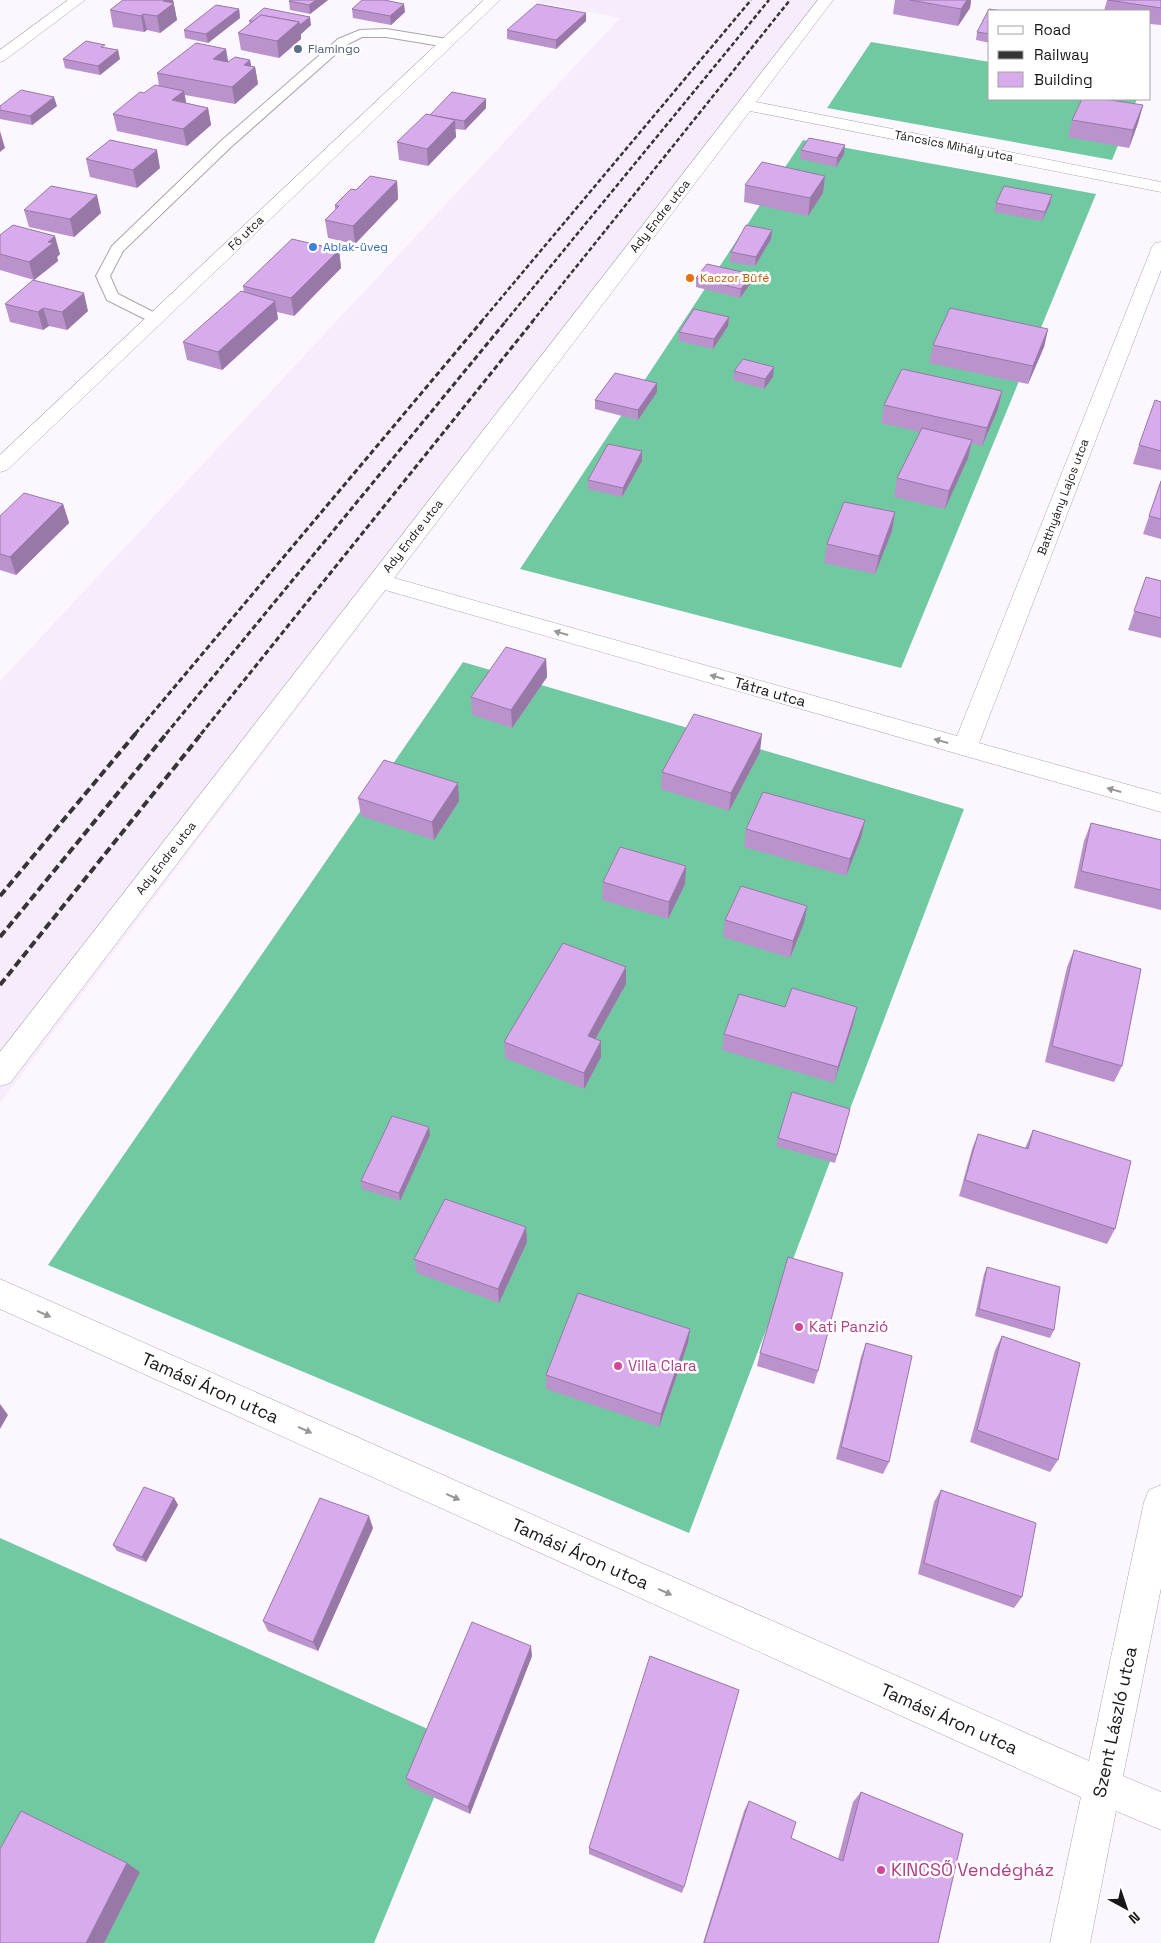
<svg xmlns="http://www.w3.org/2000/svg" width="1161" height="1943" viewBox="0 0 1161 1943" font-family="'Space Grotesk',sans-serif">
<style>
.built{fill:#f6ecfb}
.forest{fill:#71c9a2}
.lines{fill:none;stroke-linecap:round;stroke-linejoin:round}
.service-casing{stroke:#aaa5ac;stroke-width:2}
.minor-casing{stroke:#aaa5ac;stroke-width:1}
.service{fill:#fff;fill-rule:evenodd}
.minor{fill:#fff;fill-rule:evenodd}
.rail-far2{stroke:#363437;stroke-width:2.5;stroke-dasharray:4.5 2.5;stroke-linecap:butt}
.rail-far1{stroke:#363437;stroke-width:3;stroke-dasharray:5.5 3;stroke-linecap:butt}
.rail{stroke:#363437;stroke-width:4;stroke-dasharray:8 4;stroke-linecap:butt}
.wall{fill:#ba93cc}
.shaded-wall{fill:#9778a6}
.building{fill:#d8abed;stroke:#9778a6}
.oneway{fill:#989798}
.service-dot{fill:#5c6f8a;stroke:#fff;stroke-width:2}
.shop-dot{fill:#3f7fe0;stroke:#fff;stroke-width:2}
.food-dot{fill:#e8710a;stroke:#fff;stroke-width:2}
.hotel-dot{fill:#d1479c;stroke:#fff;stroke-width:2}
.labels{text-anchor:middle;stroke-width:5;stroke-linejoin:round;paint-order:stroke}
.far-service-label{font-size:12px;fill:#4e5e75;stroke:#fff;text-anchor:start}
.far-street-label{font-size:12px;fill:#191719;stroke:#fff}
.far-shop-label{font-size:12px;fill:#366cbe;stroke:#fff;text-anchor:start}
.far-food-label{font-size:12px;fill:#c56008;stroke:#fff;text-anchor:start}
.street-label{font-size:15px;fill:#191719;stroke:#fff}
.hotel-label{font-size:15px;fill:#b23c85;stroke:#fff;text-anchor:start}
.near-street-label{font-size:18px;fill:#191719;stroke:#fff}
.near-hotel-label{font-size:18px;fill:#b23c85;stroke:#fff;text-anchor:start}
</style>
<rect width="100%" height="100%" fill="#fcf7ff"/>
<!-- built -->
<polygon class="built" points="538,0 831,0 0,1103 0,681 620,18 536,2"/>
<!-- forest -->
<g class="forest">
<polygon points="871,42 990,62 990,99 1137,99 1112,160 827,108"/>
<polygon points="803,140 1096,194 901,668 520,569"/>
<polygon points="463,662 964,809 689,1533 48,1265"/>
<polygon points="0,1538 457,1742 374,1943 0,1943"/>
</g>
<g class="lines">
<!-- service casing -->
<g class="service-casing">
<polygon id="service" points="386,29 447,39 453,43 447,47 386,37 362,37 346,45 231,147 123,251 110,276 118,294 161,316 163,319 161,322 151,322 107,300 96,276 112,246 221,141 338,39 360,30"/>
</g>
<!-- minor casing -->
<g class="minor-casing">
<g id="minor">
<polygon points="68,0 85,0 5,60 0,62 0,50"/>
<polygon points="484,0 500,0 7,470 0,472 0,455"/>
<polygon points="818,0 833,0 756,102 1161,182 1161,192 750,111 394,578 957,736 1152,247 1155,243 1161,242 1161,270 979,743 1161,794 1161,812 385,590 10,1083 0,1086 0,1052"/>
<polygon points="0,1279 1089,1761 1144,1502 1149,1490 1161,1485 1161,1588 1123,1776 1161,1792 1161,1830 1116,1811 1090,1943 1050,1943 1081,1797 0,1309"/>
</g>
</g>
<!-- service -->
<use href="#service" class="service"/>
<!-- minor -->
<use href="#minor" class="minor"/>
<!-- rail-far2 -->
<g class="rail-far2">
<polyline points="481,322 751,0"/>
<polyline points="505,322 769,0"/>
<polyline points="532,322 790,0"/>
</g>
<!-- rail-far1 -->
<g class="rail-far1">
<polyline points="135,734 482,321"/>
<polyline points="166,734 506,321"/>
<polyline points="201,734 533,321"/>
</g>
<!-- rail -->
<g class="rail">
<polyline points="0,896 136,733"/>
<polyline points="0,937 167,733"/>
<polyline points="0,985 202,733"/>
</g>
</g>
<!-- wall -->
<g class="wall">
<polygon points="123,0 173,0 177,20 160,33 147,30 144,32 113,27 110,10"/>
<polygon points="291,0 328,0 310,14 290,10 289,1"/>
<polygon points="895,0 971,0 970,8 958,26 893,14"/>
<polygon points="1107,0 1161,0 1161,25 1150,24 1150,11 1104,11"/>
<polygon points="239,9 240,18 208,43 185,38 184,30"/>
<polygon points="352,9 405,12 391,25 353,18"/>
<polygon points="990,11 990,43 976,40 977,32"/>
<polygon points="249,21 311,25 301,34 301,39 279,58 241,50 238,33 250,24"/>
<polygon points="586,21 556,49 507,39 507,30"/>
<polygon points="105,48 120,59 100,75 65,68 63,59"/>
<polygon points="250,60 251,67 255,67 258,84 235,104 185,95 186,103 208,108 211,125 187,146 117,131 113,114 144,93 159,86 157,73 228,62"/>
<polygon points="1143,105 1138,123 1129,148 1068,137 1072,120"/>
<polygon points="0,106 57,106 32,125 0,119"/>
<polygon points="486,108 465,130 455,129 456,137 428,166 399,160 397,142 430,115"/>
<polygon points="801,150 844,154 836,167 800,159"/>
<polygon points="86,159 160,168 137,188 90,177"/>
<polygon points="825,176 823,193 808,216 744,202 745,185"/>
<polygon points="397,181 398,199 355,244 328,238 325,220 335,210 335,205"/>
<polygon points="1052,195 1050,204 1042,221 994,212 996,203"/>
<polygon points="24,210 101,213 74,237 29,227"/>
<polygon points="772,230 771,239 755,266 730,262 731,252"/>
<polygon points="0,235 60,254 57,257 58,261 34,280 0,270"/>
<polygon points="339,250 341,268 294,316 277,312 278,319 222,370 187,360 183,342 244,292 243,286"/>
<polygon points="696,278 750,284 740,298 696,287"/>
<polygon points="5,304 88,311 67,330 49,326 43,330 10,322"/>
<polygon points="729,317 728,326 713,349 679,341 679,332"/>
<polygon points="1048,329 1044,347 1028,384 929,363 933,345"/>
<polygon points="734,371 773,377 764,389 733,380"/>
<polygon points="1002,391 998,409 982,446 972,443 968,458 945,509 894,497 897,478 920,432 881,423 884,405"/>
<polygon points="657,392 638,420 595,409 595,400"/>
<polygon points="1161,402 1161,470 1133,464 1139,445"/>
<polygon points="642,461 622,497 588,489 588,480"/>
<polygon points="1161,481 1161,539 1143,534"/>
<polygon points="63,504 69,523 16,575 0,570 0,516"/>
<polygon points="895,512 892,531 875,574 824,563 827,544"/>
<polygon points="1146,577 1161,581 1161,638 1128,630"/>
<polygon points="546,659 547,677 512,728 472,715 471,697"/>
<polygon points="760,752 729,811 661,789 662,772"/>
<polygon points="458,783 459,801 434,840 361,816 358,798"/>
<polygon points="865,820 861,838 846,876 744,847 746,829"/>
<polygon points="1091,823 1161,840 1161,910 1074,888 1084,841"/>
<polygon points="686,866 685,884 668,919 602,900 603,882"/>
<polygon points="725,920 804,923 790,958 723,937"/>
<polygon points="1074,950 1122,1066 1114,1082 1045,1062 1067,967"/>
<polygon points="626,967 626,984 595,1039 601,1057 584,1089 505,1058 504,1042"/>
<polygon points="785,1007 857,1007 853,1024 834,1083 722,1050 724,1034"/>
<polygon points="850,1109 835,1163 776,1146 778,1138"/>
<polygon points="1033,1130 1115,1229 1107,1244 959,1196 972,1149 978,1134 1025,1148"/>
<polygon points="430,1135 400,1201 362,1189 361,1181"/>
<polygon points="526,1227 527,1242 499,1303 417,1273 414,1259"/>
<polygon points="987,1267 1054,1330 1050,1338 975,1316 984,1274"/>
<polygon points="1002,1336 1058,1460 1050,1472 970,1442 995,1350"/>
<polygon points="688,1343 659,1427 546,1389 546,1375"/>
<polygon points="866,1343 889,1462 883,1474 836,1459 861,1357"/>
<polygon points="760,1353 818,1371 814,1384 757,1366"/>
<polygon points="941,1490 1022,1597 1014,1608 918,1574 934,1502"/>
<polygon points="174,1498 178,1505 146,1562 117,1551 113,1545"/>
<polygon points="373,1528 318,1651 268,1631 263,1621"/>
<polygon points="532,1656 470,1814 409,1786 406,1778"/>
<polygon points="861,1792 938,1943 703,1943 744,1811 749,1801 791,1838 838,1859 853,1802"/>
<polygon points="589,1848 684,1887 682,1893 589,1854"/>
</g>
<!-- shaded-wall -->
<g class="shaded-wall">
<polygon points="165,0 173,0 177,20 160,33 157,16 163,1"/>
<polygon points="316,0 328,0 310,14 309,5"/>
<polygon points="967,0 971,0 970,8 958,26 961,9"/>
<polygon points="404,4 405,12 391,25 390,16"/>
<polygon points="239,9 240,18 208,43 206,34"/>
<polygon points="586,13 586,21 556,49 556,40"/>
<polygon points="143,14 147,30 144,32 141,16"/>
<polygon points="310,17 311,25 301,34 301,39 279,58 277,41 299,22"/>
<polygon points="226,49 229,66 213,59"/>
<polygon points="118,50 120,59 100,75 98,66"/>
<polygon points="250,60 252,70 255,67 258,84 235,104 232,87 244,65"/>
<polygon points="184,91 187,108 172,100"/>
<polygon points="54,97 57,106 32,125 30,116"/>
<polygon points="486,99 486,108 465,130 464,121"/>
<polygon points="1143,105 1138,123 1129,148 1133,130"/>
<polygon points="208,108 211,125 187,146 183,129"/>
<polygon points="455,120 456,137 428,166 427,149"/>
<polygon points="0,131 5,148 0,152"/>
<polygon points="845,145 844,154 836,167 837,158"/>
<polygon points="157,150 160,168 137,188 133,170"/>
<polygon points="825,176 823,193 808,216 810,198"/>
<polygon points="397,181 398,199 355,244 353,226"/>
<polygon points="97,195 101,213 74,237 70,219"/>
<polygon points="1052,195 1050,204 1042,221 1045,212"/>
<polygon points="772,230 771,239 755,266 756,257"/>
<polygon points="55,236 60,254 57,257 58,261 34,280 29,262 48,242"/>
<polygon points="339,250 341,268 294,316 291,298"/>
<polygon points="751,274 750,284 740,298 741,289"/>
<polygon points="84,293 88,311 67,330 62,312"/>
<polygon points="275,301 278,319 222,370 218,352"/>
<polygon points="43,308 49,326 43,330 38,312"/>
<polygon points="729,317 728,326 713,349 714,339"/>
<polygon points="1048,329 1044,347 1028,384 1033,366"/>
<polygon points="774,367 773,377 764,389 765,379"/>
<polygon points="657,383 657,392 638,420 638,410"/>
<polygon points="1002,391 998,409 982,446 987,428"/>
<polygon points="972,440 968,458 945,509 949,491"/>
<polygon points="642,451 642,461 622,497 623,488"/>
<polygon points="63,504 69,523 16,575 10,557"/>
<polygon points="895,512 892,531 875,574 879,556"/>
<polygon points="546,659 547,677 512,728 511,710"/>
<polygon points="762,734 760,752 729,811 731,793"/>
<polygon points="458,783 459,801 434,840 432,822"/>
<polygon points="865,820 861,838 846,876 850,859"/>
<polygon points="686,866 685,884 668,919 669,902"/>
<polygon points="807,906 804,923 790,958 793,941"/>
<polygon points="626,967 626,984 588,1052 588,1036"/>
<polygon points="857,1007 853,1024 834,1083 838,1067"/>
<polygon points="601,1041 601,1057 584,1089 584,1073"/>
<polygon points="429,1127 430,1135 400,1201 399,1193"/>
<polygon points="526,1227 527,1242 499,1303 498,1289"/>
<polygon points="690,1329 688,1343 659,1427 661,1414"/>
<polygon points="0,1404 8,1415 0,1429"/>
<polygon points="174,1498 178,1505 146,1562 142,1557"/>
<polygon points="369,1516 373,1528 318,1651 313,1642"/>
<polygon points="531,1646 532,1656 470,1814 468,1807"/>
<polygon points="127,1863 140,1872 104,1943 86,1943"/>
</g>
<!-- building -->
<g class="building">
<polygon points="123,0 165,0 163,1 174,3 157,16 143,14 141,16 110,10"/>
<polygon points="291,0 316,0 309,5 289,1"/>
<polygon points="362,0 384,0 404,4 390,16 352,9"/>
<polygon points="910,0 967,0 961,9"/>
<polygon points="1108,0 1161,0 1161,8"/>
<polygon points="537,4 586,13 556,40 507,30"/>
<polygon points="216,5 239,9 206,34 184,30"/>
<polygon points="264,8 310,17 300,25 299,22 261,15 253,21 249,21"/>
<polygon points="989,9 1002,11 990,11 990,34 977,32"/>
<polygon points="261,15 299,22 277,41 238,33"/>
<polygon points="86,41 105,45 101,47 118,50 98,66 63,59"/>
<polygon points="196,43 226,49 213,59 228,62 235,57 250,60 244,65 255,67 232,87 157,73"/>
<polygon points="155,85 184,91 172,100 208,108 183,129 113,114 140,92 144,93"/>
<polygon points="21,90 54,97 30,116 0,110 0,106"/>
<polygon points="452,92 486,99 464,121 430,115"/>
<polygon points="1082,99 1104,99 1143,105 1133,130 1072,120"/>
<polygon points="426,114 455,120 427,149 397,142"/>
<polygon points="809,138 845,145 837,158 801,150"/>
<polygon points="110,140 157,150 133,170 86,159"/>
<polygon points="762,162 825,176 810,198 745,185"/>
<polygon points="370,176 397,181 353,226 325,220 339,206 335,205 351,189 356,190"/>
<polygon points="51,186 97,195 70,219 24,210"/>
<polygon points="1004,186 1052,195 1045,212 996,203"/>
<polygon points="13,225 55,236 48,242 53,243 29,262 0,254 0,235"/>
<polygon points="746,225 772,230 756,257 731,252"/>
<polygon points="292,239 339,250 291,298 243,286"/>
<polygon points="707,264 751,274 741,289 696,278"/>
<polygon points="33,280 84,293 62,312 43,308 38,312 5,304"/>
<polygon points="241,291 275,301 218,352 183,342"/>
<polygon points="950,308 1048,329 1033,366 933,345"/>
<polygon points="694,309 729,317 714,339 679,332"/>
<polygon points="743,359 774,367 765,379 734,371"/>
<polygon points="902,369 1002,391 987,428 884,405"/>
<polygon points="615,373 657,383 638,410 595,400"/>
<polygon points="1155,400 1161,402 1161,451 1139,445"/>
<polygon points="922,428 972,440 949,491 897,478"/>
<polygon points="608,444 642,451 623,488 588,480"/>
<polygon points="1161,481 1161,519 1149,516"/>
<polygon points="24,493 63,504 10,557 0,554 0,516"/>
<polygon points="844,502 895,512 879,556 827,544"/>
<polygon points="1146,577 1161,581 1161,618 1134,611"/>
<polygon points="506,647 546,659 511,710 471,697"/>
<polygon points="694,714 762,734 731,793 662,772"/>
<polygon points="384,760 458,783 432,822 358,798"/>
<polygon points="763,792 865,820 850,859 746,829"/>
<polygon points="1091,823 1161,840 1161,890 1081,871"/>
<polygon points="620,847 686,866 669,902 603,882"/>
<polygon points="741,886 807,906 793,941 725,920"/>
<polygon points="563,943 626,967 588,1036 601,1041 584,1073 504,1042"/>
<polygon points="1074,950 1141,969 1122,1066 1052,1046"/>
<polygon points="792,988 857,1007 838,1067 724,1034 739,994 785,1007"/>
<polygon points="792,1092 850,1109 837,1155 778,1138"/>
<polygon points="392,1116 429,1127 399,1193 361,1181"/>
<polygon points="1033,1130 1131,1161 1115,1229 965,1180 978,1134 1028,1149"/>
<polygon points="445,1199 526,1227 498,1289 414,1259"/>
<polygon points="788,1257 843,1273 818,1371 760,1353"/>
<polygon points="987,1267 1060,1287 1054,1330 979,1309"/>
<polygon points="578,1293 690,1329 661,1414 546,1375"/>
<polygon points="1002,1336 1080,1363 1058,1460 977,1430"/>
<polygon points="866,1343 912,1356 889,1462 841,1447"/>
<polygon points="144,1487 174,1498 142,1557 113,1545"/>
<polygon points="941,1490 1036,1523 1022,1597 924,1563"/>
<polygon points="320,1498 369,1516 313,1642 263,1621"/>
<polygon points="472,1622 531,1646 468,1807 406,1778"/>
<polygon points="650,1656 739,1690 684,1887 589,1848"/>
<polygon points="861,1792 963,1834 938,1943 704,1943 749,1801 796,1822 791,1838 843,1861"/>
<polygon points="21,1811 127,1863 86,1943 0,1943 0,1849"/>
</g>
<!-- one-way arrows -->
<defs><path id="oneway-solid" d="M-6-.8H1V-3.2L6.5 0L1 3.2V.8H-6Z" transform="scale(1.25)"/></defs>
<g class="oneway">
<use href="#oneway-solid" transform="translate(561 633) rotate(-164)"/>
<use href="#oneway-solid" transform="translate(717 677) rotate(-164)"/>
<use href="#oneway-solid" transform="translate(941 741) rotate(-164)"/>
<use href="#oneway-solid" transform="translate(1114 790) rotate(-164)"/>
<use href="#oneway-solid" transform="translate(44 1314) rotate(24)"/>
<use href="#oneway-solid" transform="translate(305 1430) rotate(24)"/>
<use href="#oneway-solid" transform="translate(453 1497) rotate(24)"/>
<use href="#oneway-solid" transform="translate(665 1592) rotate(24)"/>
</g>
<!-- markers -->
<circle class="service-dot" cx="298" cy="49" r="5"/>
<circle class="shop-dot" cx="313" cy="247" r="5"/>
<circle class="food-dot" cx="690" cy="278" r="5"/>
<g class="hotel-dot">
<circle cx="799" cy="1327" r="5"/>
<circle cx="618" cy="1366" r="5"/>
<circle cx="881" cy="1870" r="5"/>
</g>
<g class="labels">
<!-- far-service labels -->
<g class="far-service-label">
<text x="308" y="53">Flamingo</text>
</g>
<!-- far-street labels -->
<g class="far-street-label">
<text transform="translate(954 146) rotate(11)" y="4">Táncsics Mihály utca</text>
<text transform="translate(660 216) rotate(-52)" y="4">Ady Endre utca</text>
<text transform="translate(246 233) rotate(-44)" y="4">Fő utca</text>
<text transform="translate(1063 497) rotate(-69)" y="4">Batthyány Lajos utca</text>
<text transform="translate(413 536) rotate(-52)" y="4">Ady Endre utca</text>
<text transform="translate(166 858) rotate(-52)" y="4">Ady Endre utca</text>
</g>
<!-- far-shop labels -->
<g class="far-shop-label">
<text x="323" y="251">Ablak-üveg</text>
</g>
<!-- far-food labels -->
<g class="far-food-label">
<text x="700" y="282">Kaczor Büfé</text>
</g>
<!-- street labels -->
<g class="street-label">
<text transform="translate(770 692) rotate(16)" y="5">Tátra utca</text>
</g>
<!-- hotel labels -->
<g class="hotel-label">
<text x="809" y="1332">Kati Panzió</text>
<text x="628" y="1371">Villa Clara</text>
</g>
<!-- near-street labels -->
<g class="near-street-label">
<text transform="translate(210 1388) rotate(24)" y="6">Tamási Áron utca</text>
<text transform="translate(580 1554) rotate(24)" y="6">Tamási Áron utca</text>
<text transform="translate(949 1719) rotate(24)" y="6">Tamási Áron utca</text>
<text transform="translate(1115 1722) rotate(-78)" y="6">Szent László utca</text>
</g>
<!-- near-hotel labels -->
<g class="near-hotel-label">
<text x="891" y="1876">KINCSŐ Vendégház</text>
</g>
</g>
<!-- legend -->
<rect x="988" y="10" width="162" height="90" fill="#ffffff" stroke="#a3a2a3"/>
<rect x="998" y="26" width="25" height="8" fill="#ffffff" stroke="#a3a2a3"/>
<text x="1034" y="35" font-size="15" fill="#191719">Road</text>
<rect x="998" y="51" width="25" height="8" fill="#363437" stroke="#a3a2a3"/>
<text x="1034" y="60" font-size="15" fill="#191719">Railway</text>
<rect x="998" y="72" width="25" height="15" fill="#d8abed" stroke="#a3a2a3"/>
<text x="1034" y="85" font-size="15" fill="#191719">Building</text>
<!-- north arrow -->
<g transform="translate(1126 1908) rotate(140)" stroke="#ffffff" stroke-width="4" paint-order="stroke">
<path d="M0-4L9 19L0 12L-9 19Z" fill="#191719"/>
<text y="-8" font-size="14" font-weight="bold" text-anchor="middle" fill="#191719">N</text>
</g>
</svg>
